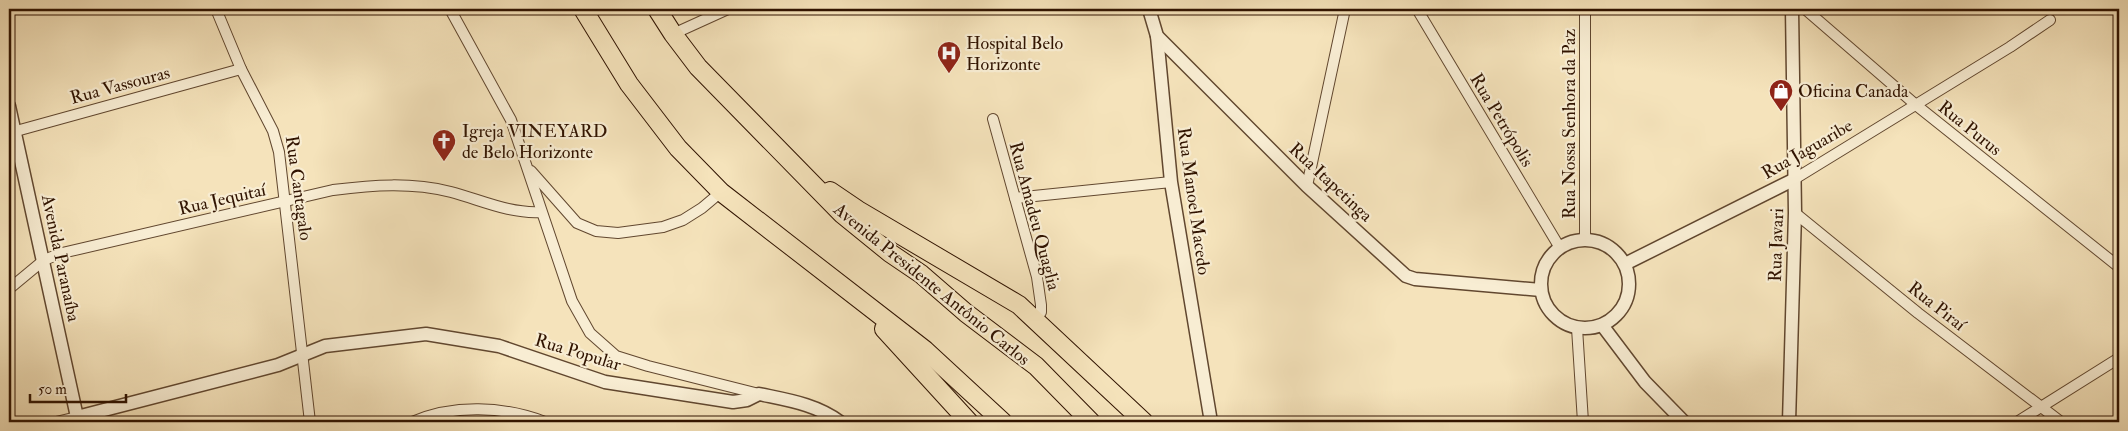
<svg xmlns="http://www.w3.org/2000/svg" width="2128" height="431" viewBox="0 0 2128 431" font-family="'IM FELL Double Pica',serif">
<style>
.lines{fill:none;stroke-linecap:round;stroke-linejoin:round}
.minor-casing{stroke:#61472f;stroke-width:12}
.tertiary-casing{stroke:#61472f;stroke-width:15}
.trunk-casing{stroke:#301300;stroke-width:20}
.minor{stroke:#f8edd3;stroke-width:10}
.tertiary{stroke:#f8edd3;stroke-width:12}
.trunk{stroke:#f5e3bb;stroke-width:18}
.labels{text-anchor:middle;stroke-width:4.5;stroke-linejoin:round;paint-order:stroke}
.poi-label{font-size:18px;fill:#301300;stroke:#f8edd3;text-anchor:start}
.street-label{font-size:18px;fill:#301300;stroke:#f8edd3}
</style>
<rect width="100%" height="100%" fill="#f5e3bb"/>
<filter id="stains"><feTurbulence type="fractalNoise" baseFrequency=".004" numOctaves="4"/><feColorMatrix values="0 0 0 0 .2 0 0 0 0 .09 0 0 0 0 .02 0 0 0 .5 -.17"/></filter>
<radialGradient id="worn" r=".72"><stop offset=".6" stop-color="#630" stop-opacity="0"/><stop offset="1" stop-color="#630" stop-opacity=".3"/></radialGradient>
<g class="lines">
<!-- minor casing -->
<g class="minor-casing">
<g id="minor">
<polyline points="216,9 241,69 273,131 279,152 310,422"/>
<polyline points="450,9 511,120 572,301 590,333 616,356 648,366 759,394"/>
<polyline points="1417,9 1560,248"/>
<polyline points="1805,9 1916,105 2119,267"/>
<polyline points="673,34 728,9"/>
<polyline points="993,119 1037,277 1041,305 1041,312 1036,320"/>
<polyline points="9,133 241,69"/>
<polyline points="531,171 577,223 596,231 618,233 663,227 683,220 702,208 721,192"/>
<polyline points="1793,180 2010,47 2050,20"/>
<polyline points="1307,186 1345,9"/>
<polyline points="1015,198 1171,182"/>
<polyline points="1795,213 1918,313 2061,422"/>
<polyline points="1585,240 1585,9"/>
<path d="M9,289L44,260L62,253L333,190C373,185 411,182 451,192C481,200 510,214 541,212"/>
<polyline points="1577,328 1583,422"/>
<polyline points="56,422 77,417"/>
<path d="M412,422C454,404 503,406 545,422"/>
<polyline points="819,422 828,414"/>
<polyline points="2017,422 2119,358"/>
</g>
</g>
<!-- tertiary casing -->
<g class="tertiary-casing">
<g id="tertiary">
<polyline points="1149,9 1157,36 1307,186 1406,276 1415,279 1541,290"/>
<polyline points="1157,36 1171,182 1211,422"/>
<path d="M9,106L77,417L278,365L325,346L426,334L499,346L605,382L733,402L747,400L759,394C787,400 816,404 840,422"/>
<circle cx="1585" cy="284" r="44"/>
<polyline points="1625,264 1793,180"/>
<polyline points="1602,325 1645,382 1684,422"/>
<polyline points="1789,422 1795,213 1792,9"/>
</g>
</g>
<!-- trunk casing -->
<g class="trunk-casing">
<g id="trunk">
<polyline points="583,9 629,84 678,148 721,192 925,350 1003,422"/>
<polyline points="657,9 673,34 698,67 842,214 890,253 921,274 966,313 1036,366 1091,422"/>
<polyline points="830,191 858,210 1019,305 1144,422"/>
<polyline points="884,329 969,422"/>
</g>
</g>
<!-- minor -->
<use href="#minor" class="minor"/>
<!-- tertiary -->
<use href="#tertiary" class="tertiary"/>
<!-- trunk -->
<use href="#trunk" class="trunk"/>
</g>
<!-- icons -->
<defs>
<g id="hospital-pin" transform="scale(1.25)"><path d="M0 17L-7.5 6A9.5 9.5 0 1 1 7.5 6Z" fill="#8f2418" stroke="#f8edd3"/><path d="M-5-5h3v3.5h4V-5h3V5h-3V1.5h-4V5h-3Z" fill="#fff"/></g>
<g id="shop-pin" transform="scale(1.25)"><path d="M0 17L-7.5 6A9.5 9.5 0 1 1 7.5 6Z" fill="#8f2418" stroke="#f8edd3"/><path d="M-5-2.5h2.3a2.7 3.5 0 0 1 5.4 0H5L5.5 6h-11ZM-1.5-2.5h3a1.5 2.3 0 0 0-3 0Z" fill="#fff"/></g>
<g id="church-pin" transform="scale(1.25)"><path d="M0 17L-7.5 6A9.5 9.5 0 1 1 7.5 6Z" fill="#8f2418" stroke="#f8edd3"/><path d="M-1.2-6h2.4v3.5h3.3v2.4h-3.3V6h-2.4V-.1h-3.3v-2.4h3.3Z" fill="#fff"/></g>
</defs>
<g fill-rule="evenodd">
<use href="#hospital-pin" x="949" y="53"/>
<use href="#shop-pin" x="1781" y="91"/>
<use href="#church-pin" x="444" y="141"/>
</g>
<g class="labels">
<!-- poi labels -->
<g class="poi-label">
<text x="966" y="49">Hospital Belo<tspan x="966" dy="21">Horizonte</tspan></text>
<text x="1798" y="97">Oficina Canada</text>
<text x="462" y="137">Igreja VINEYARD<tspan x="462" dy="21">de Belo Horizonte</tspan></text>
</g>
<!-- street labels -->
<g class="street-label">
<text transform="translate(120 85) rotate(-15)" y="6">Rua Vassouras</text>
<text transform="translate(1502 120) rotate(59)" y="6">Rua Petrópolis</text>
<text transform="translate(1569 124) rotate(-90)" y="6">Rua Nossa Senhora da Paz</text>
<text transform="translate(1970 128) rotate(39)" y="6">Rua Purus</text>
<text transform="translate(1807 149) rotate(-30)" y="6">Rua Jaguaribe</text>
<text transform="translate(1331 182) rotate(43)" y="6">Rua Itapetinga</text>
<text transform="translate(299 188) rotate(82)" y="6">Rua Cantagalo</text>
<text transform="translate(222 199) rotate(-13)" y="6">Rua Jequitaí</text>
<text transform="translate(1194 201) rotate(82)" y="6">Rua Manoel Macedo</text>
<text transform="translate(1035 216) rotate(75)" y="6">Rua Amadeu Quaglia</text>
<text transform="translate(1776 245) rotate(-88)" y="6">Rua Javari</text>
<text transform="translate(61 258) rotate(78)" y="6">Avenida Paranaíba</text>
<text transform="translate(932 284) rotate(39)" y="6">Avenida Presidente Antônio Carlos</text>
<text transform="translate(1937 306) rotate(38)" y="6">Rua Piraí</text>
<text transform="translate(578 352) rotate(17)" y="6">Rua Popular</text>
</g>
</g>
<!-- margin -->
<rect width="2128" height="431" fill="none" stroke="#f5e3bb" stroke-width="30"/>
<rect x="10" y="10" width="2108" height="411" fill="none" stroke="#301300" stroke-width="2.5"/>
<rect x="15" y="15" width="2098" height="401" fill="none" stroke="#301300"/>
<!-- scale -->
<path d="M30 394v8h96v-8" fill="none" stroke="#301300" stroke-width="2.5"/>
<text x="38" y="394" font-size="15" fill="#301300" stroke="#f8edd3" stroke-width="4" paint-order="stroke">50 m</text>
<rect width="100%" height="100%" filter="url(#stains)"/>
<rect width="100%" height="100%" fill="url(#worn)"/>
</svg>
